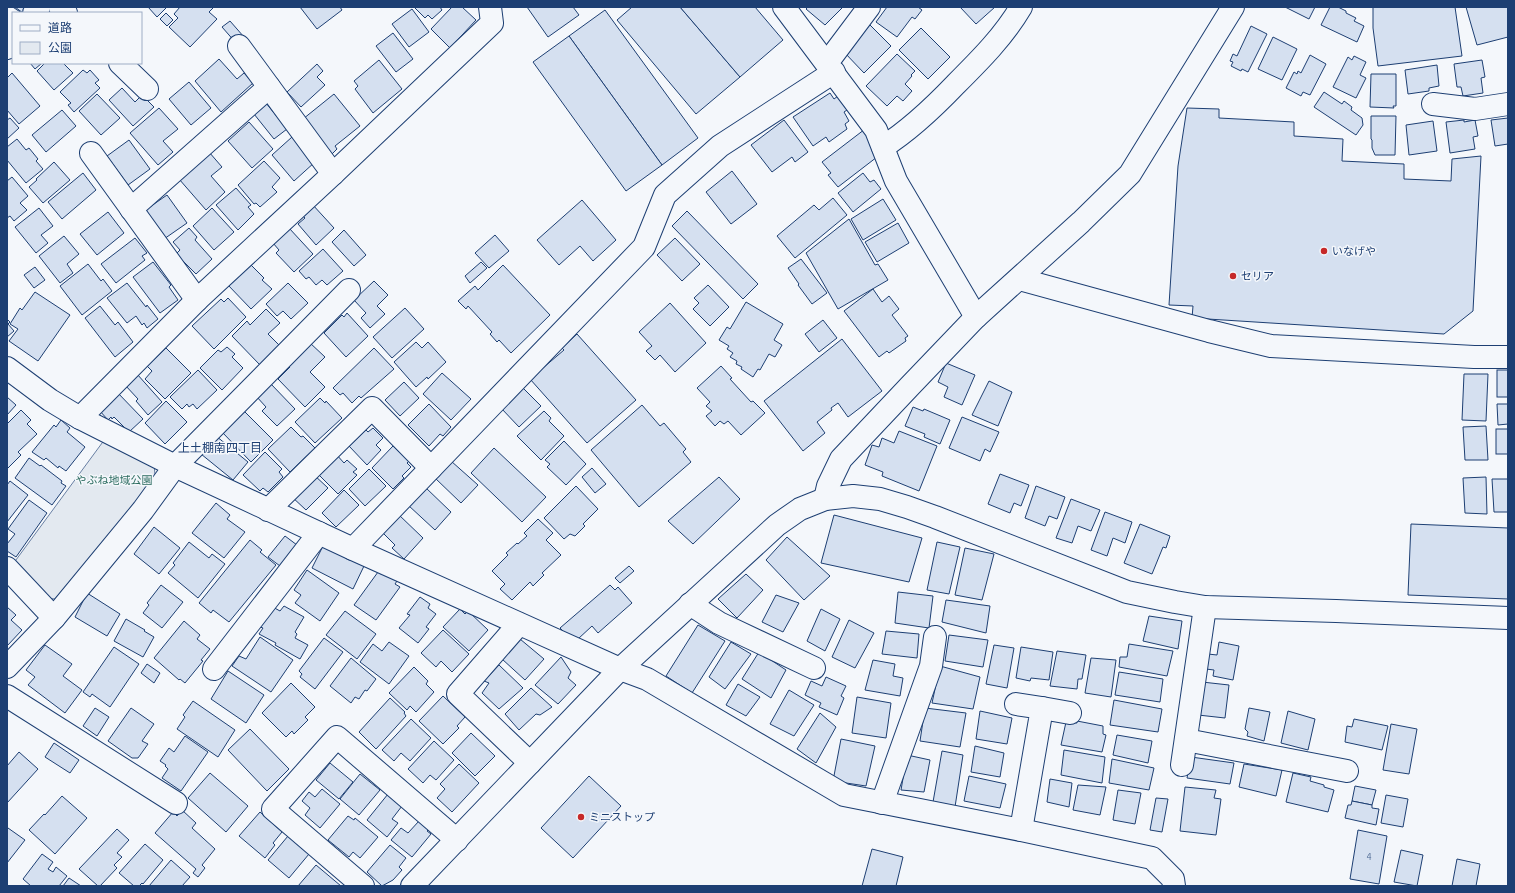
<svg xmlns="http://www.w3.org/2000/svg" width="1515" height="893" viewBox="0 0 1515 893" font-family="Ubuntu,'Noto Sans JP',sans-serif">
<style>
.green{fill:#e3e9f0;stroke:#687fa3}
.building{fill:#d5e0f0;stroke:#1d3f73}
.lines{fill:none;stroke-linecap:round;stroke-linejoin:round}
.minor-casing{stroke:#1d3f73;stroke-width:24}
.minor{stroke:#f4f7fb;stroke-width:22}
.poi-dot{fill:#c62828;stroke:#f4f7fb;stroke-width:1.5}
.labels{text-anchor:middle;stroke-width:3;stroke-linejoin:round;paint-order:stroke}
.number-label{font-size:9px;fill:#4b6792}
.poi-label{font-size:11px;fill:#1d3f73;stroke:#f4f7fb;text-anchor:start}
.park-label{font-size:11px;fill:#2c6c60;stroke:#f4f7fb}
.neighbourhood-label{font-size:12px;fill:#1d3f73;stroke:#f4f7fb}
</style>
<rect width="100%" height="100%" fill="#f4f7fb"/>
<!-- green -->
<polygon class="green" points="105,439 154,464 155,475 118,526 55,599 47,598 13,564"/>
<!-- building -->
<g class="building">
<polygon points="15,7 27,7 23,13"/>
<polygon points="148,7 167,7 157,17"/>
<polygon points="180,7 211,7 213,8 209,12 217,19 190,47 169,27 178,18 174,14"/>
<polygon points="300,7 340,7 342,10 317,29"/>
<polygon points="414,7 440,7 442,10 432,19 428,15 425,18"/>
<polygon points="452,7 462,7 476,20 450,48 431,29"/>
<polygon points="527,7 573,7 579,15 548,37"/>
<polygon points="632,7 680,7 740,77 696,114 617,20"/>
<polygon points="680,7 755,7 783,40 740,77"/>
<polygon points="808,7 843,7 825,25 806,9"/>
<polygon points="887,7 918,7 922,10 915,19 912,17 897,37 876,22"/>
<polygon points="960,7 995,7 976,24"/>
<polygon points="1285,7 1315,7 1309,19"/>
<polygon points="1330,7 1338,7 1346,11 1346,13 1356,18 1354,21 1364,26 1357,42 1321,25"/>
<polygon points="1373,7 1455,7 1462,56 1378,66 1373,28"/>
<polygon points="1466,7 1508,7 1508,37 1477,45"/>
<polygon points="412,9 429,32 409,47 392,24"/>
<polygon points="605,10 698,138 662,165 569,36"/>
<polygon points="166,13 173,20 167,26 160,19"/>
<polygon points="230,21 244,37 236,43 222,27"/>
<polygon points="870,25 891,46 864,73 844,52"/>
<polygon points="1251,26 1267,34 1248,72 1242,69 1241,71 1231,66 1233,62 1230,61 1233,54 1237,56"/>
<polygon points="921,28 950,57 928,79 899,50"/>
<polygon points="393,33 413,59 396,72 376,46"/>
<polygon points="569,36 662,165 626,191 533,62"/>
<polygon points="1273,37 1297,49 1282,80 1258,69"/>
<polygon points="897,54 915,71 911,75 912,76 905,84 912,91 903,101 897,96 887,106 866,86"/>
<polygon points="1310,55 1326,64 1310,95 1303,92 1301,96 1286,88 1294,72 1297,74 1298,71 1301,73"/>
<polygon points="1354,56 1366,62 1360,75 1366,78 1356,98 1333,87 1348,57 1352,60"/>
<polygon points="219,59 237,79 244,73 253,83 221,112 195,81"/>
<polygon points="379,60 402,89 373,113 355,89 358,86 354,81"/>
<polygon points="1482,60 1485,77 1481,78 1483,93 1463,96 1461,87 1457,87 1454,64"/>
<polygon points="30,63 42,63 35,69"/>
<polygon points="45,63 63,63 73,73 54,90 37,71"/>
<polygon points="317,64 323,71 317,77 325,85 301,107 287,92"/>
<polygon points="1437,65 1439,86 1429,88 1429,91 1408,94 1405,70"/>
<polygon points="83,70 87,73 90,70 99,80 95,83 100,88 74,112 68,105 71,103 60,92"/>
<polygon points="12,73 40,106 19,124 7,110 7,78"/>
<polygon points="1371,74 1396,74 1396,106 1393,106 1394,108 1370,107"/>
<polygon points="189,82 211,108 191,125 169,99"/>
<polygon points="122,88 135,102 142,95 154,107 133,126 109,100"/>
<polygon points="1324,92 1342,104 1344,101 1352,107 1351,110 1362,118 1363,125 1356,135 1314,107"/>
<polygon points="830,93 834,99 838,96 847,110 844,112 849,121 845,124 847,129 829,142 826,137 813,146 793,117"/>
<polygon points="97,94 120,118 101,135 79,111"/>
<polygon points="334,94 360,126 335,146 337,149 332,154 303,119"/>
<polygon points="266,103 287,129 274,139 254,114"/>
<polygon points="159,108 178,129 163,141 173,152 158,165 130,133"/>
<polygon points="1187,108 1219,109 1219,118 1294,122 1294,136 1343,139 1342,161 1404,164 1404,179 1451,181 1452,159 1481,156 1473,311 1444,334 1192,318 1193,306 1169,305 1178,166"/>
<polygon points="62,110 76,126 46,152 32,135"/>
<polygon points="1371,116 1396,116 1395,155 1375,155 1372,148 1372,140 1371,139"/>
<polygon points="10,118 19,128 7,139 7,120"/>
<polygon points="1508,118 1508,144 1495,146 1491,120"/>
<polygon points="784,120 808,152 795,162 792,157 772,172 751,145"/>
<polygon points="1464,120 1464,122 1475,120 1478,136 1473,137 1475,149 1450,153 1446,122"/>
<polygon points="1433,121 1437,151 1409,155 1406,125"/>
<polygon points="249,122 273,149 252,168 228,141"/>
<polygon points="869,126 877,147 872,151 877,157 838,187 828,175 831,173 822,162"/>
<polygon points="292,137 315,162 294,181 272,155"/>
<polygon points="17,139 26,150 29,148 38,159 36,161 43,169 26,183 7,160 7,147"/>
<polygon points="129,140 150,169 128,185 107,156"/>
<polygon points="209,152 222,167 211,176 225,192 206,210 179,179"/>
<polygon points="264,161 280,178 272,187 277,192 260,207 256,203 254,204 238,185"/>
<polygon points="54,162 70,180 43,203 29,187 37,180 36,179"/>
<polygon points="732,171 757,204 731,224 706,192"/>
<polygon points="83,173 96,190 62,219 48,202"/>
<polygon points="863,173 870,182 874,180 881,189 853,212 838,193"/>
<polygon points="12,177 28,196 20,203 27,210 14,221 10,216 7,218 7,181"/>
<polygon points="236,188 251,205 248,207 254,214 238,230 216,205"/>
<polygon points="167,195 187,223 164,239 144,211"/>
<polygon points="833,198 847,215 795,258 777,236 814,205 819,210"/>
<polygon points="883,199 896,220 863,240 851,219"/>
<polygon points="582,200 616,240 593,261 580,246 559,265 537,240"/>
<polygon points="312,204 334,228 316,245 298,224 305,218 301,214"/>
<polygon points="39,208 53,226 41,235 48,243 36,253 15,227"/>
<polygon points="212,208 234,232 214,250 193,226"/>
<polygon points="687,211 758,284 743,299 672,226"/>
<polygon points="108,212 124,233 97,255 80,234"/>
<polygon points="849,219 875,265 878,264 888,280 838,309 806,253"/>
<polygon points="898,223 909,243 877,262 865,242"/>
<polygon points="189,228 197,237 195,240 212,259 196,274 176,254 180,250 173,242"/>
<polygon points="289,228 313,254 294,272 276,253 279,250 273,243"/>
<polygon points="344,230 366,255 354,266 332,242"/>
<polygon points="495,235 509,251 489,268 475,253"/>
<polygon points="64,236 79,254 67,264 73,273 60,283 39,256"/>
<polygon points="135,238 147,253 142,256 145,260 116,283 101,264"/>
<polygon points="675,238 700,264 682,281 657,255"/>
<polygon points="323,249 343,271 327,285 322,280 316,285 309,277 306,279 299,271"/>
<polygon points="801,259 827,293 812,304 798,285 799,284 788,268"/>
<polygon points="153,262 171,285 169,287 178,300 160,313 133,277"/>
<polygon points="481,262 487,268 470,283 465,276"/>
<polygon points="88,264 101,281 103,279 112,291 82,315 60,286"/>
<polygon points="251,265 264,278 262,280 272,289 251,309 227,284 245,267 247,269"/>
<polygon points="503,265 550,315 511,353 499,340 497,342 490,334 492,332 468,306 466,309 458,301 475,286 478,290"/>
<polygon points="35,267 45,280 34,288 24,275"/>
<polygon points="374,281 388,295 377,306 385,314 370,328 361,318 366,313 354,300"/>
<polygon points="127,283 146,307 147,305 158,319 147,328 144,323 142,325 136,316 127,323 107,298"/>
<polygon points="288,283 308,303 291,319 283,311 277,316 266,304"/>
<polygon points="708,285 729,307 710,326 693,309 699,303 694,298"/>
<polygon points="873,289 882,302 889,296 899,309 892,315 908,336 905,338 906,341 889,353 887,351 879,357 844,311"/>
<polygon points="35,292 70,315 38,361 9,341 18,329 10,324 20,308 22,310"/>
<polygon points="228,298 246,317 214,349 192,326 221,299 224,302"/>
<polygon points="746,302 783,324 774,340 782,345 775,357 769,354 760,370 758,369 753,377 741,369 742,367 736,364 737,361 730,357 733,353 727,349 729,346 719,340 727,327 730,329"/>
<polygon points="670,303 706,343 675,372 660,355 655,360 646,351 652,346 639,332"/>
<polygon points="100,306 115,325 118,322 133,342 115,357 85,318"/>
<polygon points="405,308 424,329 392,358 373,337"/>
<polygon points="266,309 280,323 268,334 280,346 260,365 232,336 247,321 250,325"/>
<polygon points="347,313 368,336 346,357 324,333 342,315 344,317"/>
<polygon points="7,319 10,322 8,324 14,331 7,337"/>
<polygon points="823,320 837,338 819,352 805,334"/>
<polygon points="577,334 636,400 587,443 530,379 564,350 562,348"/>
<polygon points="842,339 882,391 848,417 838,403 831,408 832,410 817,422 825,433 803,451 764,401"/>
<polygon points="309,342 325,357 310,372 325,387 305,407 278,379 290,367 287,364"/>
<polygon points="416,342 422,348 428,342 446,362 428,379 427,377 416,387 394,362"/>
<polygon points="227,347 235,354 232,357 243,368 222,390 200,368 218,350 221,352"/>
<polygon points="166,348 191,373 165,399 145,379 152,371 147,366"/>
<polygon points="374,348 394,369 361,398 359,396 352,403 343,393 340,395 333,388"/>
<polygon points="946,363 975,375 962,405 944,397 948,387 938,382"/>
<polygon points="721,366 732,378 730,379 751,402 753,401 765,413 741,435 728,421 724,424 720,421 715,426 706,416 712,411 706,406 710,402 697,388"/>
<polygon points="198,370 217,390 197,409 193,404 189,407 187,404 182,409 170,397"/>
<rect x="1497" y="370" width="11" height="27"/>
<polygon points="442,373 471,399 451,420 423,394"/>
<polygon points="137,374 162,402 148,415 136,401 138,399 125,385"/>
<polygon points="1464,374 1488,374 1486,421 1462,420"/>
<polygon points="989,381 1012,392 998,426 972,415"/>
<polygon points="404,382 419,398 400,416 385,400"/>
<polygon points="270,383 295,409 277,426 262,411 266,407 256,396"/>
<polygon points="520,385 541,406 519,427 501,408"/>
<polygon points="116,391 143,419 129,432 114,417 112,419 111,417 108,420 99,410"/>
<polygon points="7,397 16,405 7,415"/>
<polygon points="320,398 325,403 326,401 342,418 315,443 295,422"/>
<polygon points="166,401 187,422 165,444 145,423"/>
<polygon points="429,404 451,427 443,436 440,434 429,446 408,425"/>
<polygon points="1497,404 1508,404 1508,424 1498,425"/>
<polygon points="642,405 660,426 664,423 686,449 683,452 691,462 639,507 591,450"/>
<polygon points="913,407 923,411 924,409 950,420 940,444 924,437 925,434 905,426"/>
<polygon points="21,410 31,420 27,424 37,434 18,452 21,455 7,469 7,424"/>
<polygon points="243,410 273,440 251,462 221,431"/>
<polygon points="544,411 551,418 549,421 564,436 541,460 517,436"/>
<polygon points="962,417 999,432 990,452 985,449 980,461 949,448"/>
<polygon points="61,420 70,428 67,432 85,447 66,471 59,466 58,468 46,458 44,460 32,452 54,425 56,427"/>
<polygon points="1486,426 1488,460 1465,460 1463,427"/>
<polygon points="291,427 301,437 303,436 315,448 290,472 268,449"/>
<polygon points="373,428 383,438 376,445 381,450 367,465 349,446 366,430 368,432"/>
<rect x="1496" y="429" width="12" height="25"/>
<polygon points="899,431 937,446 919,491 882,476 883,472 865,465 872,445 879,447 882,438 894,443"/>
<polygon points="216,436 248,462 233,480 201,454"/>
<polygon points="564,441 586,464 566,485 547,467 550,464 545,460"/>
<polygon points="393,446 399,452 401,449 411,459 407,463 411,467 402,476 404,478 393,489 372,468"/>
<polygon points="494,448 546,497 522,522 471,473"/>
<polygon points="265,452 282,469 279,472 283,477 268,492 263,488 260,491 243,475"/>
<polygon points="336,454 344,463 347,460 357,469 353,472 357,475 338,494 317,473"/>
<polygon points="29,458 40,466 41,465 62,481 61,483 66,486 52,505 15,478"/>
<polygon points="451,461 478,485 461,503 435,478"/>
<polygon points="592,468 606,484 595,493 582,477"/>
<polygon points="369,469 386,486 365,506 349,489"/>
<polygon points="313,474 328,488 306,510 291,496"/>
<polygon points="1000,474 1029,485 1021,506 1014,503 1010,513 988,504"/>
<polygon points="719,477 740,499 693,544 668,521"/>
<polygon points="1486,477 1487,514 1465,513 1463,478"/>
<polygon points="1492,479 1508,479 1508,512 1494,512"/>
<polygon points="10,481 28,495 7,522 7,485"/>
<polygon points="576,486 598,509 583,524 585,526 575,536 570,534 564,539 544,518"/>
<polygon points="1036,486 1065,497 1057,519 1049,516 1045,526 1025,518"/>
<polygon points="425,487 451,512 435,530 408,505"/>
<polygon points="344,490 359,505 336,527 322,513"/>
<polygon points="1071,499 1100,510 1091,531 1078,526 1072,543 1056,538"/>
<polygon points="29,500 47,513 16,557 7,551 7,544 15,534 8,529"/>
<polygon points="216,503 230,515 227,519 245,532 224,558 192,533"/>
<polygon points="1105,512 1132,522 1125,543 1113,538 1107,556 1091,550"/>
<polygon points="398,514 423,538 404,559 392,548 395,545 382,532"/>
<polygon points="834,515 922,538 909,582 821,563"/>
<polygon points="538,519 553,533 546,540 561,555 542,573 544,575 533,586 530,582 512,600 500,589 505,584 492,571 508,555 506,553 517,543 518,544 527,536 524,533"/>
<polygon points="1140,524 1170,536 1166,548 1163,547 1152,574 1124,563"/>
<polygon points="1411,524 1508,528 1508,599 1408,595"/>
<polygon points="154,527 180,548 159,574 134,554"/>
<polygon points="285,536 297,545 280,566 268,557"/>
<polygon points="787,537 830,576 804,600 766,560"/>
<polygon points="250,540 262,550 260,552 276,565 229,622 213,610 211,613 199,603"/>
<polygon points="189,542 209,558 212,554 225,564 198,598 168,573 175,565 173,563"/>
<polygon points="937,542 960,547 949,594 927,590"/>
<polygon points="323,546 364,566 353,589 312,568"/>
<polygon points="965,548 994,554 982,600 955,595"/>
<polygon points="629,566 634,571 620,583 615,578"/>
<polygon points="307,570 339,593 320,621 295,603 301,595 294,590"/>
<polygon points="383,571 397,581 395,584 400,587 376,620 354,605 378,572 381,574"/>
<polygon points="746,574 763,590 737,618 718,599"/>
<polygon points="161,585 183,602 162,628 143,613 149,605 147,603"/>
<polygon points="610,585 615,590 618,587 632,603 598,633 592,626 578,639 564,632 560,628"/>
<polygon points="898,592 933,596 929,628 895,623"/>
<polygon points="87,593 120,614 107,636 75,617"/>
<polygon points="776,595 799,603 783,632 762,622"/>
<polygon points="420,597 430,604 428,608 436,614 426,627 429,629 418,643 399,628 410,615 407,614"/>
<polygon points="946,600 990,606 986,633 942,622"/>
<polygon points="271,606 280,611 284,606 304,617 295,632 297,634 295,638 308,645 300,659 275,645 276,643 259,634 263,628 260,627"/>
<polygon points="7,607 16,615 11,620 22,630 7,646"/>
<polygon points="460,609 465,614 468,611 488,630 469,651 443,627"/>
<polygon points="821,609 840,619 825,651 807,641"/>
<polygon points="345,611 376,634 357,659 326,635"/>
<polygon points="1149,616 1182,621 1178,649 1143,641"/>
<polygon points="126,619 145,630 144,631 154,637 143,657 114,641"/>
<polygon points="849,620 874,633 855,668 832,657"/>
<polygon points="184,621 200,635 197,639 210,649 201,660 203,661 185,683 180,679 179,680 154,658"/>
<polygon points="698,625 725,641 692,693 666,676"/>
<polygon points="443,630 469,654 452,672 441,661 436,667 421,653"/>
<polygon points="886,631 919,634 917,658 882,654"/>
<polygon points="949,635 988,640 983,667 945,661"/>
<polygon points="260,637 293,660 271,692 232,666 239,656 246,659"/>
<polygon points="324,638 343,652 315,689 300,677 302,674 299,671"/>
<polygon points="520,639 544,659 525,680 502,659"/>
<polygon points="389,642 409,656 389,684 360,662 373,644 382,651"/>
<polygon points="731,642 751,654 725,689 709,677"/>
<polygon points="1219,642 1239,646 1233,680 1213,676 1214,670 1206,669 1208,654 1217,655"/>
<polygon points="1129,644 1173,651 1167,676 1119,667 1120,657 1127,657"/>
<polygon points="45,645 72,664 63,676 82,690 65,713 28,685 35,677 26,670"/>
<polygon points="994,645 1014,648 1007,688 986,684"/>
<polygon points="114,647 139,664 110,707 92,694 90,697 83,692"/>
<polygon points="1021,647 1053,652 1049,680 1031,678 1030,681 1016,678"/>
<polygon points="1057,651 1086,655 1082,679 1078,679 1077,689 1050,686"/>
<polygon points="759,652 786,670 771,698 742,679"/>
<polygon points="561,657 571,672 568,678 576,685 558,704 535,685"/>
<polygon points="351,658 376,679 367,691 365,690 359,699 355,697 351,703 330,686"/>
<polygon points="1091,658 1116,660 1111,697 1085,693"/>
<polygon points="873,660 895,664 893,676 903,678 900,696 865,690"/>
<polygon points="147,664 160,673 154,683 141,673"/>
<polygon points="499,665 523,688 499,709 482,693 489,683 484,681"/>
<polygon points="940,666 980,677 973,709 932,703"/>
<polygon points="414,667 428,681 426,684 434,692 416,712 410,706 407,710 389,693"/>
<polygon points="228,671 264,695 246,723 211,699"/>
<polygon points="1119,672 1163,679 1160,702 1115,695"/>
<polygon points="826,677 846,686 841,696 844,698 837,715 819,707 821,703 805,695 811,681 822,686"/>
<polygon points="1202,682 1229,685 1225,718 1198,715"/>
<polygon points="291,683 315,707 305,717 308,720 294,734 292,731 286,737 262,713"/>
<polygon points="738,684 760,697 746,716 726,705"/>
<polygon points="531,688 552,707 540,715 536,714 519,730 505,714"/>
<polygon points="789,690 814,705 794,736 770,724"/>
<polygon points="443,696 465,717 457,726 459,728 443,744 419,721"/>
<polygon points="857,697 891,703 886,738 852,733"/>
<polygon points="390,698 405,712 404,713 406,716 376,749 359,732"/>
<polygon points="1114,700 1162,709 1158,732 1110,725"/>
<polygon points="193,701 235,730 218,757 177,729 185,717 183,715"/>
<polygon points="95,708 109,717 97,736 83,726"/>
<polygon points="131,708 154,724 142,741 148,744 138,758 132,758 108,741"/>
<polygon points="925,708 966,713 960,747 920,741"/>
<polygon points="1249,708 1270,712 1264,741 1247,736 1248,732 1245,729"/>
<polygon points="980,711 1012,718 1007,744 976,739"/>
<polygon points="1288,711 1315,719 1308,750 1281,743"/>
<polygon points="820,713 836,727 816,763 797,749"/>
<polygon points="411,719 431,738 410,761 401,753 394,761 382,750"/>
<polygon points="1354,719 1388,726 1382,750 1345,742 1347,726 1352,727"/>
<polygon points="1077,721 1103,726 1103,734 1106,735 1102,752 1061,745 1066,722 1077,723"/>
<polygon points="1391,724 1417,729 1409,774 1383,770"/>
<polygon points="250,729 289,769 267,791 228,750"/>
<polygon points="471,733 495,756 475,776 452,753"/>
<polygon points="1117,735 1152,741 1148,763 1113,755"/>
<polygon points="185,736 208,752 181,791 162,778 168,769 165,766 166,765 160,761 169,748 174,752"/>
<polygon points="841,739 875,746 866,786 833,781"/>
<polygon points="434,741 454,760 436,780 430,775 423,783 408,769"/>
<polygon points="54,743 79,760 70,773 45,757"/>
<polygon points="975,746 1004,753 1000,777 971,772"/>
<polygon points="1064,750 1105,757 1102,783 1061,775"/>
<polygon points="942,751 963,755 955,807 933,802"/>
<polygon points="19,752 38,769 7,803 7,766"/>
<polygon points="907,755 930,760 924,792 901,790"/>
<polygon points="1191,757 1234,763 1230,784 1187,778"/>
<polygon points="1112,759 1154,768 1149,790 1109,783"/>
<polygon points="330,763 353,782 339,799 316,780"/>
<polygon points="459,764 479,783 452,812 437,798 445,789 440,784"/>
<polygon points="1244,764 1282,770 1276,796 1239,787"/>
<polygon points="210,773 248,806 226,832 188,798"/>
<polygon points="1293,773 1311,777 1310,781 1324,785 1324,787 1334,790 1328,812 1286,802"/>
<polygon points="360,774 380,790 359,815 340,799"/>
<polygon points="589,776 621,806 573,858 541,828"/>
<polygon points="969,776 1006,784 1000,808 964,801"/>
<polygon points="1050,779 1072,783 1069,807 1047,802"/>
<polygon points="1078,785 1106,787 1100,815 1073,810"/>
<polygon points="1355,786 1376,790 1372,805 1352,801"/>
<polygon points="1185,787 1216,790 1214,798 1221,799 1216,835 1180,831"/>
<polygon points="322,789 340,804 320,828 305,815 310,808 302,801 309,792 315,797"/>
<polygon points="1118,790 1141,793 1135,824 1113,820"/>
<polygon points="388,794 402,806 392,819 398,823 387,837 367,820"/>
<polygon points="1386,795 1408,799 1403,827 1381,823"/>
<polygon points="62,796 87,818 55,854 29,830 44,814 45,815"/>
<polygon points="1156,798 1168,799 1162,832 1150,830"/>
<polygon points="1352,801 1372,805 1372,808 1379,809 1376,825 1345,818 1348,805 1351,805"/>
<polygon points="182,810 196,823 192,828 215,849 202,865 205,868 198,877 193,873 196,869 155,833 173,812 177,816"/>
<polygon points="260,812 282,832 273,843 275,845 265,858 239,836"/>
<polygon points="348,816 354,820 355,818 378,837 360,858 353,852 349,857 328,840"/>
<polygon points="419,821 429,829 427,831 431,834 412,857 391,840 401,828 408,833"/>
<polygon points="8,828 25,840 7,863 7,830"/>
<polygon points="117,829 129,840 117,853 122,857 114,865 117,868 100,886 98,886 79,869"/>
<polygon points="1358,830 1387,836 1379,884 1350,879"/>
<polygon points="288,836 309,854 289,878 268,860"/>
<polygon points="145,844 163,860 143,884 142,883 139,886 134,886 119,873"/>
<polygon points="390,845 406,858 399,867 402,870 393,880 382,886 367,872"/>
<polygon points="872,849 903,857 896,886 862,886"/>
<polygon points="1401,850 1423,855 1417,886 1394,882"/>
<polygon points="42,854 53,862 48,869 53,872 56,867 67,876 59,886 31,886 23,879"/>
<polygon points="1457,859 1480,864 1476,886 1452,886"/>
<polygon points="171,860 190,877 182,886 149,886"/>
<polygon points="316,865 341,886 298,886"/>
<polygon points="69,878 81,886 63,886"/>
</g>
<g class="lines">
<!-- minor casing -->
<g class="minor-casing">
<g id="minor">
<polyline points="60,7 66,13"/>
<polyline points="784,7 876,130 896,181 976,317"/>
<polyline points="34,13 39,7"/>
<polyline points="7,17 13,21"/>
<polyline points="239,46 333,174"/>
<polyline points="7,48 13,40"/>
<polyline points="120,63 147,89"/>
<polyline points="827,63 869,7"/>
<polyline points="1433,104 1475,109 1508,104"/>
<path d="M883,147C910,130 934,107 956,84C980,60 1004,36 1021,7"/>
<polyline points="91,153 197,300"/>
<polyline points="131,209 269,87"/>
<polyline points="1019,279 1209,331 1271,346 1474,357 1508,357"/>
<polyline points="7,368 50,400 80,418 175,466 353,549 620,669 647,679 844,795 1021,830 1152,858 1173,879 1174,886"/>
<polyline points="80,418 197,300 333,174 492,23 490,7"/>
<polyline points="825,499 828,486 841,459 909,387 976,317 1081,222 1130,174 1233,7"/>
<polyline points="268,510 372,408 431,468"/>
<polyline points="353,549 644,247 665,195 720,146 834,72"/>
<polyline points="7,568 54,618"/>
<polyline points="690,604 719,623 814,668"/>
<polyline points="519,624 458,694 530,763"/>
<polyline points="7,667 54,618 143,510 175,466 349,290"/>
<polyline points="214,669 319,533"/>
<polyline points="7,696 176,803"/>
<polyline points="1016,704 1042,708 1021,830"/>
<polyline points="1042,708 1070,713"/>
<polyline points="1186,740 1347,771"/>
<polyline points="1182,765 1205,607"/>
<polyline points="882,803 931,666 935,637"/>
<polyline points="363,886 273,809 337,737 457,840"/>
<polyline points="412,886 620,669 777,525 800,509 825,499 853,496 880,499 907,507 935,517 1127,592 1175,602 1205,607 1336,611 1508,618"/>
</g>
</g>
<!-- minor -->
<use href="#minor" class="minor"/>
</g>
<!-- markers -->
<g class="poi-dot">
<circle cx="1324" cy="251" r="4"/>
<circle cx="1233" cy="276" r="4"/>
<circle cx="581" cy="817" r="4"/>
</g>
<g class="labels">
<!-- number labels -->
<g class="number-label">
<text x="1369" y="860">4</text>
</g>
<!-- poi labels -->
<g class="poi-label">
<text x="1332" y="255">いなげや</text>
<text x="1241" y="280">セリア</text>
<text x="589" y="821">ミニストップ</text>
</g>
<!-- park labels -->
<g class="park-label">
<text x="114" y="484">やぶね地域公園</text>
</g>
<!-- neighbourhood labels -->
<g class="neighbourhood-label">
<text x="220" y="452">上土棚南四丁目</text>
</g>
</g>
<!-- border -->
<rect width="1515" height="893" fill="none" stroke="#1d3f73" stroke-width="16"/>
<!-- legend -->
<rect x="12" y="12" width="130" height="52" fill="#f4f7fb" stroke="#9eadc5"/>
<rect x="20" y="25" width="20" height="6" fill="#f4f7fb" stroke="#9eadc5"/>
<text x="48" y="32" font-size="12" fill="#1d3f73">道路</text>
<rect x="20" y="42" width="20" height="12" fill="#e3e9f0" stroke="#9eadc5"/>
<text x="48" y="52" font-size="12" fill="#1d3f73">公園</text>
</svg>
